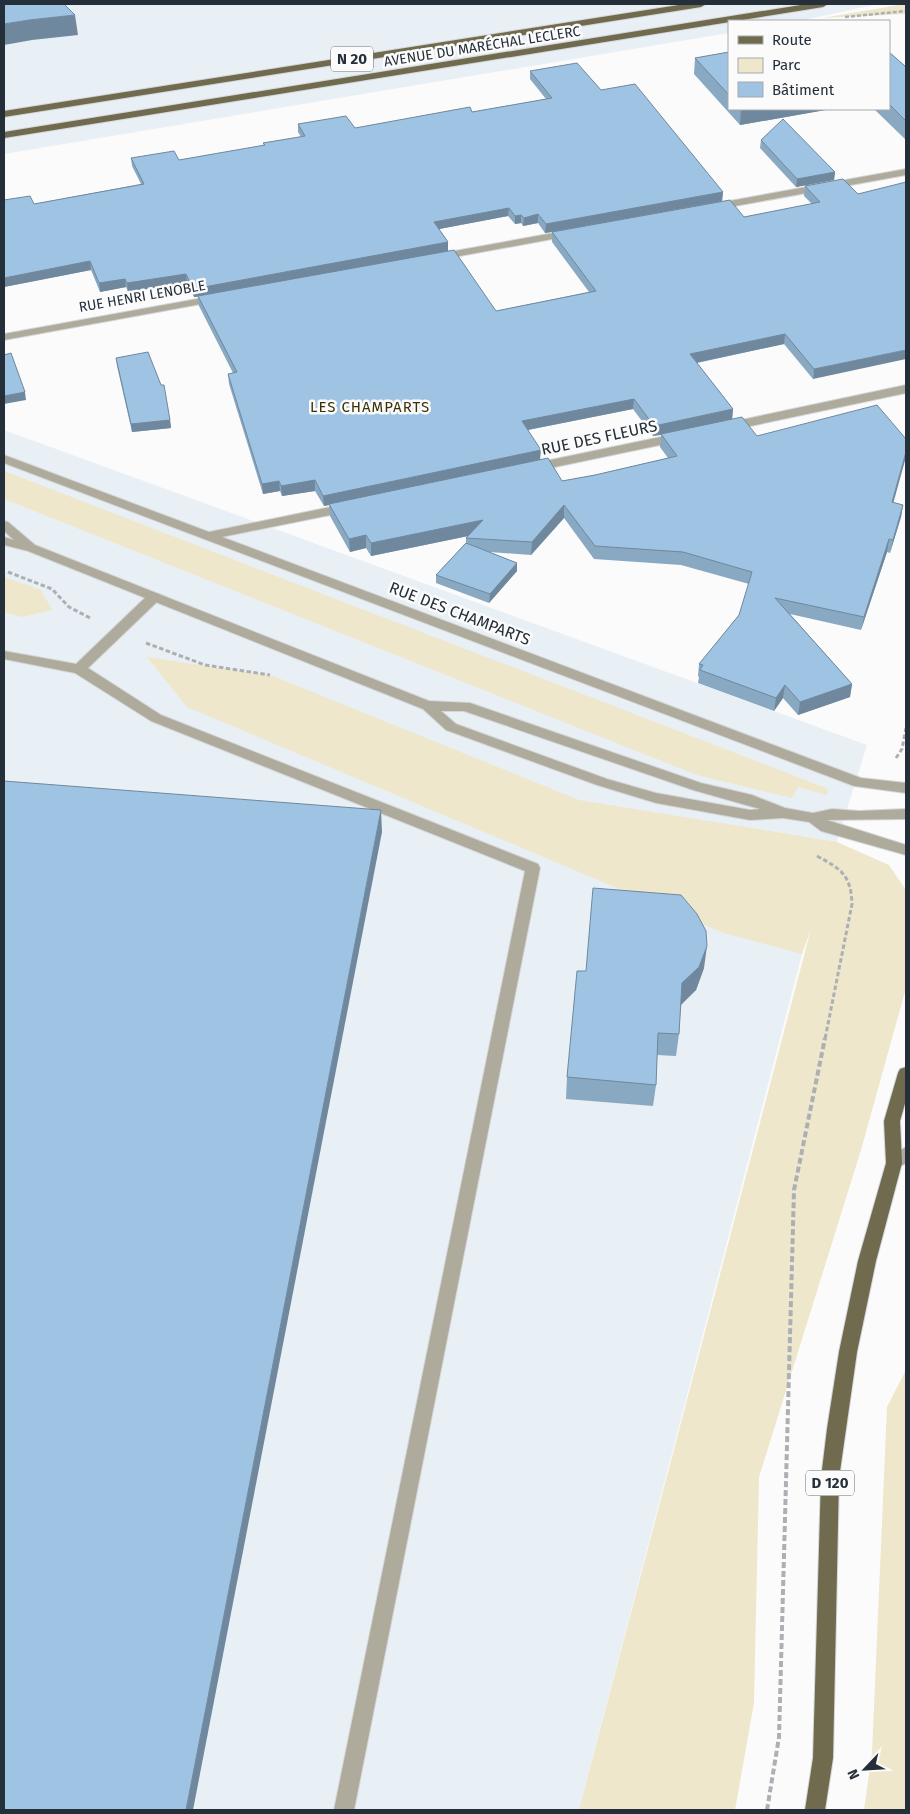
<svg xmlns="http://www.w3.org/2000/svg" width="910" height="1814" viewBox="0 0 910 1814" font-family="'Fira Sans',sans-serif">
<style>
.built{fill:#e8eff5}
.green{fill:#eee7cb}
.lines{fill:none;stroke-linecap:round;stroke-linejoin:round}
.lane-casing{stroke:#d4d6d8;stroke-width:2}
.street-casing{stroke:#d4d6d8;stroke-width:2}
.primary-casing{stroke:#d4d6d8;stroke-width:2}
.path-far2{stroke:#acb0b4;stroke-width:2.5;stroke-dasharray:4 2;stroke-linecap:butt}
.path-far1{stroke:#acb0b4;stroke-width:3;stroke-dasharray:4.5 2.5;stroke-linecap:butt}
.path{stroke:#acb0b4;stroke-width:4;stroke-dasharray:6 3;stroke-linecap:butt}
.lane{fill:#afab9c;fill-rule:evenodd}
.street{fill:#afab9c;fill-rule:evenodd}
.primary{fill:#706a4f;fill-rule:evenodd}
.wall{fill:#89a8c2;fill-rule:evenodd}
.shaded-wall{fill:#6f889e}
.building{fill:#9fc3e2;stroke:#6f889e}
.labels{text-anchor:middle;stroke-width:5;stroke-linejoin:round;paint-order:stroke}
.far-street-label{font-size:14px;fill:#242f39;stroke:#fbfbfb}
.shield{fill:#fbfbfb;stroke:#646c73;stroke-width:1}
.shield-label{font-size:15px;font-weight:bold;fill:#242f39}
.far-neighbourhood-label{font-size:15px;letter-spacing:1px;fill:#3c3207;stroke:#fbfbfb}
.street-label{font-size:16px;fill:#242f39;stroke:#fbfbfb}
</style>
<rect width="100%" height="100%" fill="#fbfbfb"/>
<!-- built -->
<g class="built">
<polygon points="4,4 878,4 800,21 729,21 729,33 4,154"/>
<polygon points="4,430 867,745 802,954 579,1810 4,1810"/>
</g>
<!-- green -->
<g class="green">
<polygon points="905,4 906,14 822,18"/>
<polygon points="4,471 826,788 828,792 826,795 798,787 792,798 697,775 4,499"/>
<polygon points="4,577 41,590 52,610 22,617 4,612"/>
<polygon points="147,657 273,676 579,800 837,842 889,865 906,890 906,988 861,1150 759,1477 754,1703 735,1810 579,1810 811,929 802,954 724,933 187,707"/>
<polygon points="906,1370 906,1810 864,1810 872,1753 887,1407"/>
</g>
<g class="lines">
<!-- lane casing -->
<g class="lane-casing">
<g id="lane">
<polygon points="154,593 159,594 161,597 159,600 88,668 161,715 538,864 540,868 354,1810 334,1810 525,871 151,721 75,673 4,659 4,651 76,664 149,594"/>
<polygon points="906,1147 906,1163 894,1170 888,1168 886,1163 888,1158"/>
</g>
</g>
<!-- street casing -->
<g class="street-casing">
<g id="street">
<polygon points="906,169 906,175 713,210 708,207 713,204"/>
<polygon points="570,230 575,233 574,235 438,260 433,257 438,254"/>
<polygon points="219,295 223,296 223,300 4,340 4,334"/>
<polygon points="906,385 906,393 727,431 721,427 727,423"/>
<polygon points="680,433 686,437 684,440 531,472 525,468 531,464"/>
<polygon points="4,455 209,532 350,503 354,504 356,507 354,510 350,511 222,537 861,778 906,783 906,793 854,786 4,463"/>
<path d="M4,521L8,522L35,545L429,701L470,703L701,783L752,795L785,808L813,813L832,809L859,811L906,809V819L827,820L906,845V855L821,831L809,822L783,818L750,820L656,803L597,785L446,730L423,709L28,551L4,545V537L14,540L4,531ZM441,711H464L693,790L760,809L750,810L656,793L607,779L456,724Z"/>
</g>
</g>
<!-- primary casing -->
<g class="primary-casing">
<g id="primary">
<polygon points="685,4 706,4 701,7 4,117 4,111"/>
<polygon points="807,4 828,4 823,7 4,138 4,132"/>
<polygon points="906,1067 906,1100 900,1121 902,1163 876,1261 857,1352 839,1478 833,1758 825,1810 805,1810 813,1758 821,1478 827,1429 839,1352 858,1261 886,1163 884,1121 898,1073 900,1069"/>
</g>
</g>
<!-- path-far2 -->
<polyline class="path-far2" points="845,17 906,11"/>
<!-- path-far1 -->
<g class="path-far1">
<polyline points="8,572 52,589 69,607 90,618"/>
<polyline points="146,643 205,665 270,675"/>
<polyline points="896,758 902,749 906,728"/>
<path d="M817,856C841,869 851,875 852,904L825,1039"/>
</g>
<!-- path -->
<polyline class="path" points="767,1810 779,1737 794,1190 825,1038"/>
<!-- lane -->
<use href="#lane" class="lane"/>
<!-- street -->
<use href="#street" class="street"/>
<!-- primary -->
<use href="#primary" class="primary"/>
</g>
<!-- wall -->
<g class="wall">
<polygon points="729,52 729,109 831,109 740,125 694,74 695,58"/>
<polygon points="889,52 906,67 906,140 874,109 889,109"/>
<path d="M530,71L601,90L723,192L722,201L744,217L812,204L804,196L805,186L843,179L813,379L784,344L697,363L733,409L732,419L757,436L893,503L903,505L901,517L890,553L887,552L861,630L790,614L852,684L850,697L798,715L783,698L774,711L698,683L699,677L698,676L699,664L739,615L749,584L681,565L594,559L564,518L531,555L489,552L517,563V571L489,603L436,583V575L466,543V538L468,536L371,556L366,548L350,552L330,516L329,505L324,506L315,491L282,496L280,491L263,494L229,384L228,374L233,373L199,306L198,297H194L187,283L128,292L126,287L100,292L91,270L4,287V200L34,204L141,184L132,166L131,158L179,160L264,146L263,143L301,137L298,132V124L355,128L472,112L546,99L530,79ZM508,216L515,224L521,223L523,226L538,223L545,233L552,232V242L589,292L496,311L448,251V242L439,229ZM633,409L653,436L661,435L660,447L668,458L595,475L562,481L540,459L528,430Z"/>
<polygon points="761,140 835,172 834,180 796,187 760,148"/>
<polygon points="116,358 170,420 171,428 132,432 117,366"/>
<polygon points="704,968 696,990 681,1004 679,1034 676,1056 657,1055 656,1085 653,1106 566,1099 567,1077 586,971"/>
</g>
<!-- shaded-wall -->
<g class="shaded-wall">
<polygon points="75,15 78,35 32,40 4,45 4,24 29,20"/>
<polygon points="741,109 831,109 740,125"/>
<polygon points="835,172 834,180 796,187 797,179"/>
<polygon points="723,192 722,201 545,233 546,224"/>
<polygon points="509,208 508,216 434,230 434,222"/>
<polygon points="538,214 538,223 523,226 524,218"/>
<polygon points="521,215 521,223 515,224 515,216"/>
<polygon points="448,242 448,251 194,297 193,289"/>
<polygon points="90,261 91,270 4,287 4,278"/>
<polygon points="186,274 187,283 128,292 127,283"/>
<polygon points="125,279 126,287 100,292 99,283"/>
<polygon points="785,334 784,344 690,364 690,354"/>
<polygon points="906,350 906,359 813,379 814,369"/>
<polygon points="25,392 26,400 4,404 4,396"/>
<polygon points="634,399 633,409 522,431 522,421"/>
<polygon points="733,409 732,420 653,436 654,426"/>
<polygon points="170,420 171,428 132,432 131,424"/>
<polygon points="541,450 540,460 324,506 323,496"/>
<polygon points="906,452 906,457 890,515 892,502"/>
<polygon points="315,480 315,491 282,496 281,486"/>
<polygon points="279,481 280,491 263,494 262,484"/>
<polygon points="564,505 564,518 531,555 532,542"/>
<polygon points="903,505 901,517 890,553 893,540"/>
<polygon points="483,520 483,533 371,556 371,543"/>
<polygon points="366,535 366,548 350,552 349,539"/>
<polygon points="889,539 887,552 861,630 864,617"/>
<polygon points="517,563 517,571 489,603 490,594"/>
<polygon points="852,684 850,697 798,715 800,702"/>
<polygon points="785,685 783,698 774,711 776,698"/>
<polygon points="381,810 382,832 193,1810 186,1810"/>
<polygon points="707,946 704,968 696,990 680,1006 682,983"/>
</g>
<!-- building -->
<g class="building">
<polygon points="4,4 64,4 75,15 29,20 4,24"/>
<polygon points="729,52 729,95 695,58"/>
<polygon points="889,52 906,67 906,121 889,104"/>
<polygon points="577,63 601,90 635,84 723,192 546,224 538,214 524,218 521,215 515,216 509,208 434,222 448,242 193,289 186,274 127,283 125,279 99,283 90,261 4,278 4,200 30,196 34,204 144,184 131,158 174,151 179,160 265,145 263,143 305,136 298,124 346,116 355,128 470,107 472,112 552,98 530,71"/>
<polygon points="783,119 835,172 797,179 761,140"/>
<polygon points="843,179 858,194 906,182 906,350 814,369 785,334 690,354 733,409 654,426 634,399 522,421 541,450 323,496 315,480 281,486 279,481 262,484 228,374 237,372 198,296 454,250 496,311 596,291 552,232 730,200 744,217 820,202 805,186"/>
<polygon points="148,352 161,385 164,385 170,420 131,424 116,358"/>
<polygon points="11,353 25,392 4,396 4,355"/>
<polygon points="877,405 906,439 906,452 892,502 903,505 893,540 889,539 864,617 775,598 852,684 800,702 785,685 776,698 700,670 703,665 699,664 739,615 752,572 683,552 595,546 564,505 532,542 466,538 483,520 371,543 366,535 349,539 329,504 548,458 562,481 595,475 677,456 661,434 742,417 757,436"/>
<polygon points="466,543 517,563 490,594 436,575"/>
<polygon points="4,781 381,810 186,1810 4,1810"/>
<polygon points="593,888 681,895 697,914 706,931 707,946 699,967 682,983 679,1034 658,1033 656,1085 567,1077 577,971 586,971"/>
</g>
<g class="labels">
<!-- far-street labels -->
<g class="far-street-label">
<text transform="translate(482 46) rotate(-9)" y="5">AVENUE DU MARÉCHAL LECLERC</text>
<text transform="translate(142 296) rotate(-10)" y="5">RUE HENRI LENOBLE</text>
</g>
<!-- shield labels -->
<g class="shield">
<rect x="331" y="46.5" width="42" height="25" rx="4"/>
<rect x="806" y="1470.5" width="48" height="25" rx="4"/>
</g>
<g class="shield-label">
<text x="352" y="64">N 20</text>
<text x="830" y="1488">D 120</text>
</g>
<!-- far-neighbourhood labels -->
<g class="far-neighbourhood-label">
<text x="370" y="412">LES CHAMPARTS</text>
</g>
<!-- street labels -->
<g class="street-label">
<text transform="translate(599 437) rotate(-12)" y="6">RUE DES FLEURS</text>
<text transform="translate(460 613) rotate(21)" y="6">RUE DES CHAMPARTS</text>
</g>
</g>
<!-- border -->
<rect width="910" height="1814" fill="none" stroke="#242f39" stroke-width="10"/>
<!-- legend -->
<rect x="728" y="20" width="162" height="90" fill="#fbfbfb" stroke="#a5a9ad"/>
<rect x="738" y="36" width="25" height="8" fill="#706a4f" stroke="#a5a9ad"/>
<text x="772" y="45" font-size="15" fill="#242f39">Route</text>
<rect x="738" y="58" width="25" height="15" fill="#eee7cb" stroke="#a5a9ad"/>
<text x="772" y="70" font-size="15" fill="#242f39">Parc</text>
<rect x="738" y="82" width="25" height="15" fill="#9fc3e2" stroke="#a5a9ad"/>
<text x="772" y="95" font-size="15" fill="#242f39">Bâtiment</text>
<!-- north arrow -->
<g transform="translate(865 1769) rotate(245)" stroke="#fbfbfb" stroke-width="4" paint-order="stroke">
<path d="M0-4L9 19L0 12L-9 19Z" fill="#242f39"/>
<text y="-8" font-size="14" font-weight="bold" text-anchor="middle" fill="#242f39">N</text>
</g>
</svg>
